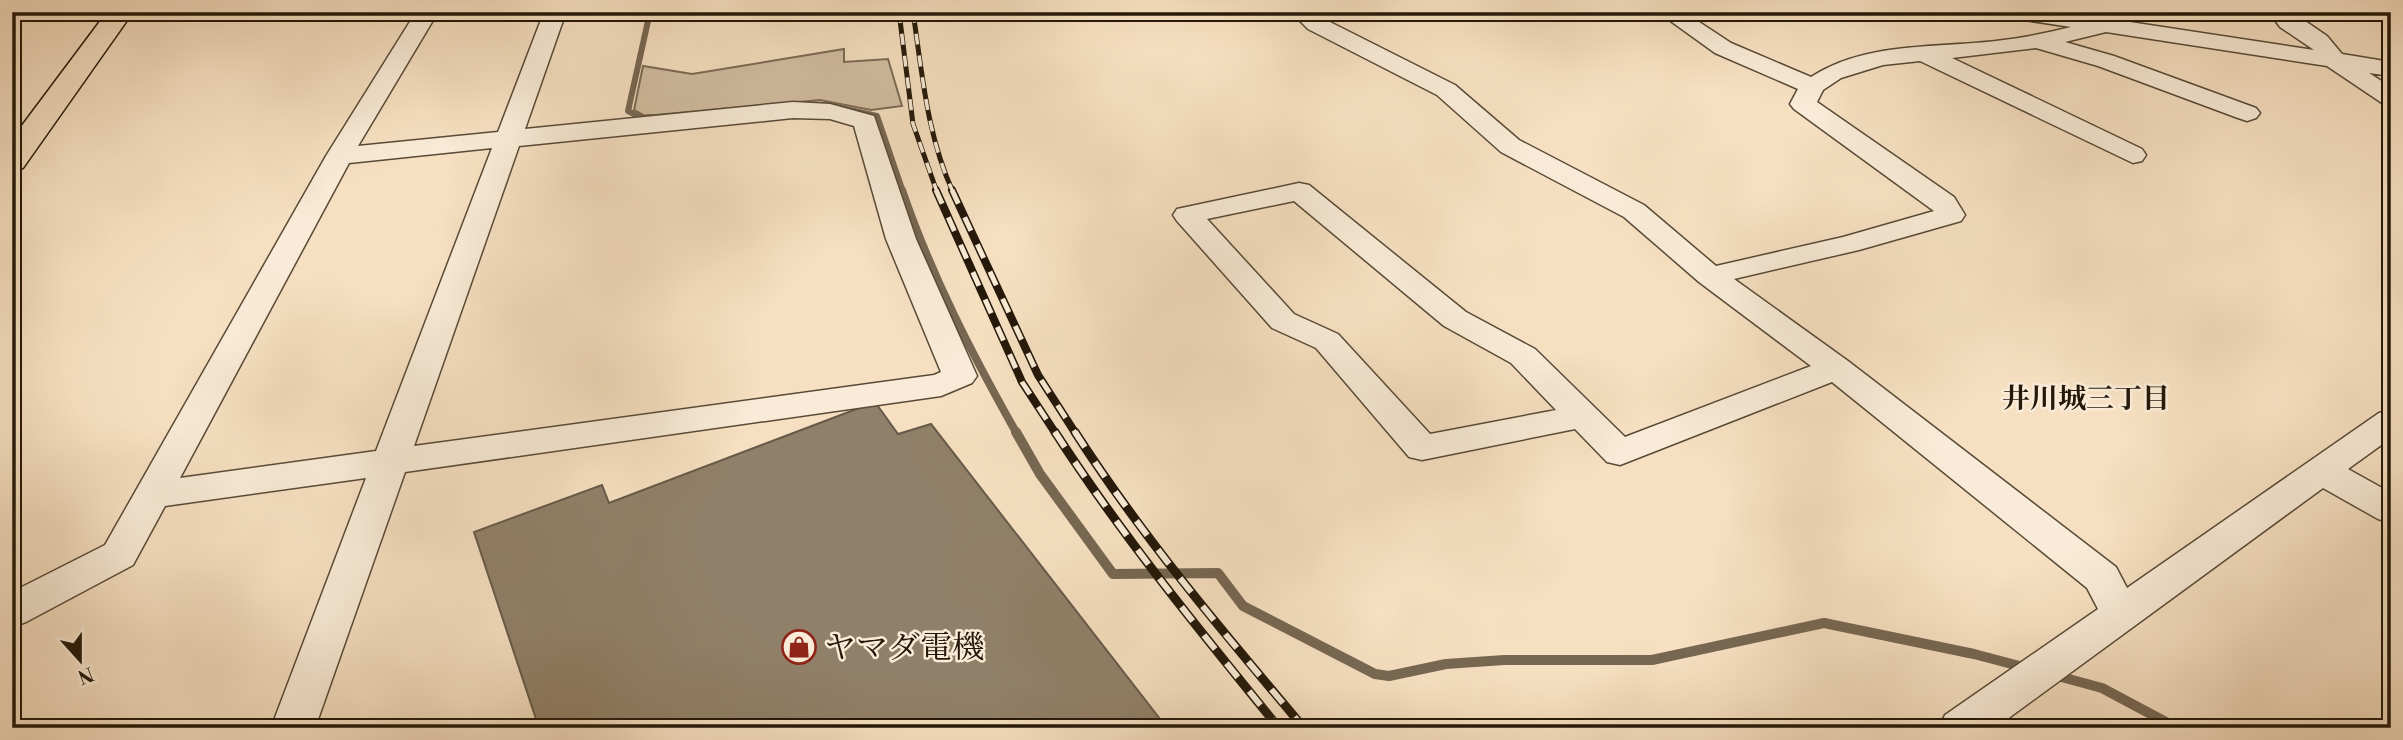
<svg xmlns="http://www.w3.org/2000/svg" width="2403" height="740" viewBox="0 0 2403 740" font-family="'Libre Bodoni','Noto Serif JP',serif">
<style>
.green{fill:#d2bea2;stroke:#7b6b56;stroke-width:2}
.lines{fill:none;stroke-linecap:round;stroke-linejoin:round}
.stream-far2{stroke:#776752;stroke-width:6}
.stream-far1{stroke:#776752;stroke-width:8}
.stream{stroke:#776752;stroke-width:10}
.building{fill:#918069;stroke:#665a4a;stroke-width:2}
.minor-casing{stroke:#584a37;stroke-width:3}
.major-casing{stroke:#241809;stroke-width:3}
.minor{fill:#f9ebd7;fill-rule:evenodd}
.major{fill:#f6e0c1;fill-rule:evenodd}
.rail-far2-casing{stroke:#241809;stroke-width:5}
.rail-far1-casing{stroke:#241809;stroke-width:8}
.rail-casing{stroke:#241809;stroke-width:9}
.rail-far2{stroke:#f9ebd7;stroke-width:3.5;stroke-dasharray:11;stroke-linecap:butt}
.rail-far1{stroke:#f9ebd7;stroke-width:5;stroke-dasharray:15;stroke-linecap:butt}
.rail{stroke:#f9ebd7;stroke-width:6;stroke-dasharray:18;stroke-linecap:butt}
.labels{text-anchor:middle;stroke-width:5;stroke-linejoin:round;paint-order:stroke}
.neighbourhood-label{font-size:28px;font-weight:bold;fill:#241809;stroke:#f9ebd7}
.near-poi-label{font-size:32px;fill:#241809;stroke:#f9ebd7;text-anchor:start}
</style>
<rect width="100%" height="100%" fill="#f6e0c1"/>
<filter id="stains"><feTurbulence type="fractalNoise" baseFrequency=".00286" numOctaves="4"/><feColorMatrix values="0 0 0 0 .2 0 0 0 0 .09 0 0 0 0 .02 0 0 0 .5 -.17"/></filter>
<radialGradient id="worn" r=".72"><stop offset=".6" stop-color="#630" stop-opacity="0"/><stop offset="1" stop-color="#630" stop-opacity=".3"/></radialGradient>
<!-- green -->
<polygon class="green" points="844,49 844,62 888,59 902,106 871,110 820,100 645,116 634,110 643,66 692,74"/>
<g class="lines">
<!-- stream-far2 -->
<g class="stream-far2">
<polyline points="650,12 628,111 642,118 650,117"/>
<polyline points="797,104 827,105 877,116 903,192"/>
</g>
<!-- stream-far1 -->
<path class="stream-far1" d="M902,190C931,275 973,356 1017,434"/>
<!-- stream -->
<g class="stream">
<polyline points="1016,432 1040,474 1113,574 1218,573 1243,606 1375,674 1389,676 1446,664 1504,660 1652,660 1824,623 1974,654 2027,668"/>
<polyline points="2054,675 2102,688 2177,728"/>
</g>
</g>
<!-- building -->
<polygon class="building" points="875,402 898,434 931,424 1167,728 539,728 474,532 602,485 609,503"/>
<g class="lines">
<!-- minor casing -->
<g class="minor-casing">
<g id="minor">
<path d="M416,12H438L358,146L498,132L544,12H566L525,129L793,102L830,104L874,116L916,239L977,376L972,383L941,396L405,472L315,728H271L366,478L165,506L133,565L26,622L12,627V592L105,545L326,156ZM793,118L830,119L854,126L886,239L941,372L934,375L414,446L519,146ZM492,148L376,451L180,478L349,163Z"/>
<path d="M1291,12H1316L1324,19L1455,85L1519,140L1644,205L1716,266L1843,237L1934,211L1794,109L1790,104L1798,89L1715,53L1658,12H1684L1731,43L1811,77C1865,42 1935,48 1996,41C2022,38 2047,33 2071,27L2018,19L2010,17L2007,12H2064L2314,50L2280,27L2269,12H2292L2327,36L2342,54L2391,62V76L2369,73L2391,87V105L2382,103L2327,66L2106,32L2065,42L2114,56L2256,108L2260,113L2256,118L2247,121L2238,118L2098,66L2036,48L1952,58L2142,149L2146,155L2142,161L2133,163L1920,61L1883,65L1841,78L1823,90L1817,102L1954,197L1965,215L1961,221L1859,250L1734,279L1848,361L2116,567L2127,588L2379,413L2391,410V438L2348,469L2391,493V523L2378,519L2323,488L1995,728H1939L1945,715L2098,609L2087,588L1832,382L1620,465L1607,462L1575,429L1422,460L1409,457L1316,348L1272,328L1177,221L1173,215L1177,209L1299,183L1309,185L1466,312L1535,349L1625,437L1811,366L1699,282L1624,217L1501,152L1437,95L1308,29ZM1294,201L1444,326L1511,363L1556,410L1430,434L1338,334L1294,314L1207,219Z"/>
</g>
</g>
<!-- major casing -->
<g class="major-casing">
<polygon id="major" points="107,12 133,12 23,168 12,170 12,139"/>
</g>
<!-- minor -->
<use href="#minor" class="minor"/>
<!-- major -->
<use href="#major" class="major"/>
<!-- rail-far2 casing -->
<g class="rail-far2-casing">
<g id="rail-far2">
<polyline points="899,12 913,124 937,192"/>
<path d="M913,12C922,72 927,136 953,192"/>
</g>
</g>
<!-- rail-far1 casing -->
<g class="rail-far1-casing">
<g id="rail-far1">
<polyline points="936,190 1022,382 1056,434"/>
<polyline points="952,190 1038,375 1076,434"/>
</g>
</g>
<!-- rail casing -->
<g class="rail-casing">
<g id="rail">
<path d="M1055,432C1122,536 1201,632 1279,728"/>
<path d="M1075,432C1143,538 1223,632 1304,728"/>
</g>
</g>
<!-- rail-far2 -->
<use href="#rail-far2" class="rail-far2"/>
<!-- rail-far1 -->
<use href="#rail-far1" class="rail-far1"/>
<!-- rail -->
<use href="#rail" class="rail"/>
</g>
<!-- icons -->
<defs>
<g id="shop-ring" transform="scale(1.75)"><circle r="9.5" fill="#f9ebd7" stroke="#8f2418" stroke-width="1.5"/><path d="M-5-2.5h2.3a2.7 3.5 0 0 1 5.4 0H5L5.5 6h-11ZM-1.5-2.5h3a1.5 2.3 0 0 0-3 0Z" fill="#8f2418"/></g>
</defs>
<g fill-rule="evenodd">
<use href="#shop-ring" x="799" y="647"/>
</g>
<g class="labels">
<!-- neighbourhood labels -->
<g class="neighbourhood-label">
<text x="2086" y="408">井川城三丁目</text>
</g>
<!-- near-poi labels -->
<g class="near-poi-label">
<text x="824" y="658">ヤマダ電機</text>
</g>
</g>
<!-- margin -->
<rect width="2403" height="740" fill="none" stroke="#f6e0c1" stroke-width="42"/>
<rect x="14" y="14" width="2375" height="712" fill="none" stroke="#241809" stroke-width="3.5"/>
<rect x="21" y="21" width="2361" height="698" fill="none" stroke="#241809" stroke-width="2"/>
<!-- north arrow -->
<g transform="translate(80 660) rotate(159)" stroke="#f9ebd7" stroke-width="5" paint-order="stroke">
<path d="M0-5L12 26L0 18L-12 26Z" fill="#241809"/>
<text y="-10" font-size="19" font-weight="bold" text-anchor="middle" fill="#241809">N</text>
</g>
<rect width="100%" height="100%" filter="url(#stains)"/>
<rect width="100%" height="100%" fill="url(#worn)"/>
</svg>
